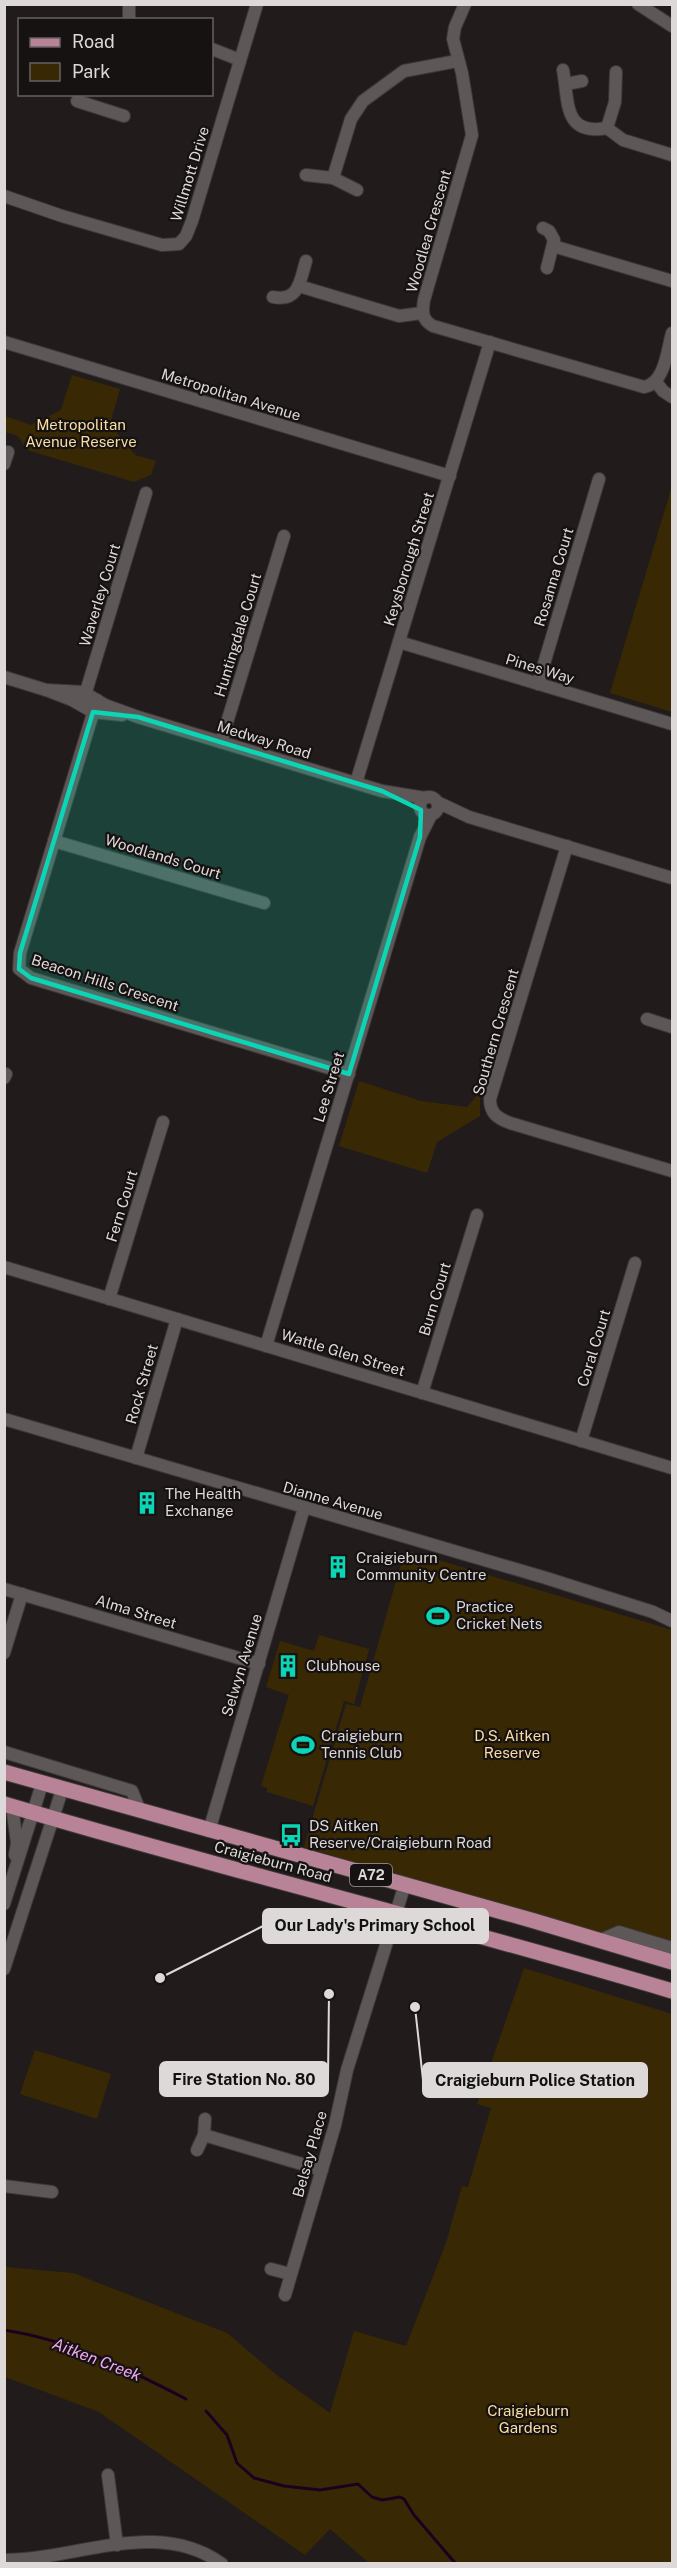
<svg xmlns="http://www.w3.org/2000/svg" width="677" height="2568" viewBox="0 0 677 2568" font-family="'Public Sans',sans-serif">
<style>
.green{fill:#382904}
.lines{fill:none;stroke-linecap:round;stroke-linejoin:round}
.stream{stroke:#1d0020;stroke-width:3}
.minor-casing{stroke:#3d3938;stroke-width:14}
.major-casing{stroke:#3d3938;stroke-width:17}
.minor{stroke:#5e5757;stroke-width:12}
.major{stroke:#b88396;stroke-width:15}
.marked{fill:#0bd5b5;fill-opacity:0.2;stroke:#0bd5b5;stroke-width:4.5;stroke-linejoin:round}
.labels{text-anchor:middle;stroke-width:4.5;stroke-linejoin:round;paint-order:stroke}
.shield{fill:#171212;stroke:#a29d9d;stroke-width:1.5}
.shield-label{font-size:14px;font-weight:bold;fill:#ddd9d8}
.street-label{font-size:15px;fill:#ddd9d8;stroke:#171212}
.park-label{font-size:15px;fill:#f8dda3;stroke:#171212}
.poi-label{font-size:15px;fill:#ddd9d8;stroke:#171212;text-anchor:start}
.water-label{font-size:16px;font-style:italic;fill:#f0a6f4;stroke:#171212}
.leader{fill:none;stroke:#ddd9d8;stroke-width:2}
.callout-dot{fill:#ddd9d8;stroke:#171212;stroke-width:2}
.callout{fill:#ddd9d8;stroke:#ddd9d8;stroke-width:2}
.callout-label{font-size:16px;text-anchor:middle;font-weight:bold;fill:#111}
</style>
<rect width="100%" height="100%" fill="#211c1b"/>
<!-- green -->
<g class="green">
<polygon points="72,375 120,389 110,424 135,455 156,461 151,475 134,482 27,450 18,436 5,432 5,416 31,425 61,410"/>
<polygon points="672,486 672,712 610,693"/>
<polygon points="359,1081 421,1101 467,1107 480,1092 480,1116 437,1142 427,1173 339,1146"/>
<polygon points="405,1550 672,1630 672,1956 304,1847 346,1704 360,1707"/>
<polygon points="319,1635 369,1649 354,1704 344,1701 313,1806 267,1792 267,1788 261,1786 289,1695 266,1687 280,1641 314,1651"/>
<polygon points="524,1968 672,2014 672,2563 369,2563 330,2529 305,2555 99,2412 5,2377 5,2267 73,2273 227,2333 278,2376 330,2413 354,2331 406,2346 446,2243 462,2186 468,2187 491,2108 477,2104"/>
<polygon points="35,2050 111,2074 97,2119 20,2094"/>
</g>
<g class="lines">
<!-- stream -->
<g class="stream">
<path d="M4,2330C70,2340 128,2369 186,2399"/>
<polyline points="206,2411 227,2435 237,2463 254,2478 284,2486 320,2490 358,2484 372,2497 382,2500 400,2497 404,2499 414,2515 456,2564"/>
</g>
<!-- minor casing -->
<g class="minor-casing">
<g id="minor">
<path d="M465,4L455,27L453,39L462,73L472,135L424,300C422,312 422,320 433,326L644,387C665,383 667,351 672,333"/>
<polyline points="638,4 672,26"/>
<polyline points="129,20 129,4"/>
<polyline points="212,49 240,60"/>
<path d="M563,70C569,102 563,136 607,128"/>
<polyline points="566,84 582,81"/>
<polyline points="77,101 124,116"/>
<polyline points="607,128 623,140 672,155"/>
<polyline points="607,128 615,102 616,72"/>
<polyline points="306,175 333,178 357,190"/>
<polyline points="333,178 351,119 363,101 404,71 457,61"/>
<polyline points="4,196 62,216 162,245 179,244 186,236 192,221 257,4"/>
<polyline points="543,228 549,231 554,240 547,268"/>
<polyline points="553,246 672,281"/>
<polyline points="299,286 399,316 422,313"/>
<path d="M273,297C299,302 300,281 306,261"/>
<polyline points="4,342 450,476"/>
<polyline points="656,382 663,391 672,397"/>
<polyline points="4,464 8,452"/>
<polyline points="399,642 672,724"/>
<polyline points="4,677 46,690 72,700 93,712 122,715"/>
<polyline points="538,684 599,479"/>
<polyline points="46,690 83,692 105,705 138,717 382,791 425,798"/>
<polyline points="97,700 20,953 19,969 31,978 349,1074"/>
<polyline points="82,705 146,493"/>
<polyline points="221,742 284,536"/>
<polyline points="356,783 490,342"/>
<circle cx="429" cy="806" r="9"/>
<polyline points="437,802 469,817 672,878"/>
<polyline points="54,841 264,903"/>
<path d="M567,846L490,1099C490,1113 497,1118 510,1123L672,1171"/>
<polyline points="647,1019 672,1027"/>
<polyline points="4,1078 6,1074"/>
<polyline points="4,1267 672,1468"/>
<polyline points="109,1299 163,1122"/>
<polyline points="266,1346 420,837 431,815"/>
<polyline points="422,1393 477,1215"/>
<polyline points="4,1419 546,1578 653,1612 672,1621"/>
<polyline points="581,1441 635,1263"/>
<polyline points="136,1458 177,1319"/>
<polyline points="4,1589 259,1664"/>
<polyline points="4,1653 22,1594"/>
<polyline points="4,1752 132,1791 140,1811"/>
<polyline points="12,1806 17,1843 15,1855"/>
<polyline points="209,1831 304,1508"/>
<polyline points="4,1904 42,1784"/>
<polyline points="601,1940 619,1932 672,1948"/>
<polyline points="4,1969 62,1790"/>
<polyline points="204,2135 322,2170"/>
<polyline points="197,2150 204,2135 205,2119"/>
<polyline points="4,2186 52,2192"/>
<polyline points="271,2269 290,2274"/>
<polyline points="285,2295 335,2125 347,2070 405,1884"/>
<polyline points="108,2475 117,2545"/>
<path d="M4,2560C76,2560 158,2517 222,2564"/>
</g>
</g>
<!-- major casing -->
<g class="major-casing">
<g id="major">
<polyline points="4,1772 531,1920 672,1962"/>
<path d="M4,1804C226,1870 451,1925 672,1991"/>
</g>
</g>
<!-- minor -->
<use href="#minor" class="minor"/>
<!-- major -->
<use href="#major" class="major"/>
</g>
<!-- marked area -->
<path class="marked" d="M93,712L138,717L382,791L421,810L420,837L349,1074L31,978L19,969L20,953Z"/>
<!-- icons -->
<defs>
<g id="building-bare" transform="scale(1.8)"><path d="M-4-6H4V6H1V3H-1V6H-4ZM-2.5-4.3h1.7v1.8h-1.7ZM.8-4.3h1.7v1.8H.8ZM-2.5-1h1.7V.8h-1.7ZM.8-1h1.7V.8H.8Z" fill="#0bd5b5" stroke="#171212" stroke-width="2.5" paint-order="stroke"/></g>
<g id="stadium-bare" transform="scale(1.8)"><path d="M0-5a6.5 5 0 1 0 0 10a6.5 5 0 1 0 0-10ZM-3.5-1.8h7v3.6h-7Z" fill="#0bd5b5" stroke="#171212" stroke-width="2.5" paint-order="stroke"/></g>
<g id="bus-bare" transform="scale(1.8)"><path d="M-5-6H5V4H4V6H2V4H-2V6H-4V4H-5ZM-3.5-4V0h7V-4ZM-3.5 1.2v1.5H-2V1.2ZM2 1.2v1.5H3.5V1.2Z" fill="#0bd5b5" stroke="#171212" stroke-width="2.5" paint-order="stroke"/></g>
</defs>
<g fill-rule="evenodd">
<use href="#building-bare" x="147" y="1503"/>
<use href="#building-bare" x="338" y="1567"/>
<use href="#stadium-bare" x="438" y="1616"/>
<use href="#building-bare" x="288" y="1666"/>
<use href="#stadium-bare" x="303" y="1745"/>
<use href="#bus-bare" x="291" y="1835"/>
</g>
<g class="labels">
<!-- shield labels -->
<rect class="shield" x="350" y="1864" width="42" height="22" rx="4.5"/>
<g class="shield-label">
<text x="371" y="1880">A72</text>
</g>
<!-- street labels -->
<g class="street-label">
<text transform="translate(190 174) rotate(-73)" y="5">Willmott Drive</text>
<text transform="translate(429 231) rotate(-74)" y="5">Woodlea Crescent</text>
<text transform="translate(231 395) rotate(17)" y="5">Metropolitan Avenue</text>
<text transform="translate(409 559) rotate(-73)" y="5">Keysborough Street</text>
<text transform="translate(554 577) rotate(-73)" y="5">Rosanna Court</text>
<text transform="translate(100 595) rotate(-73)" y="5">Waverley Court</text>
<text transform="translate(238 635) rotate(-73)" y="5">Huntingdale Court</text>
<text transform="translate(540 669) rotate(17)" y="5">Pines Way</text>
<text transform="translate(264 740) rotate(17)" y="5">Medway Road</text>
<text transform="translate(163 857) rotate(17)" y="5">Woodlands Court</text>
<text transform="translate(105 983) rotate(18)" y="5">Beacon Hills Crescent</text>
<text transform="translate(496 1032) rotate(-74)" y="5">Southern Crescent</text>
<text transform="translate(329 1087) rotate(-73)" y="5">Lee Street</text>
<text transform="translate(122 1206) rotate(-73)" y="5">Fern Court</text>
<text transform="translate(435 1299) rotate(-73)" y="5">Burn Court</text>
<text transform="translate(594 1348) rotate(-73)" y="5">Coral Court</text>
<text transform="translate(343 1353) rotate(17)" y="5">Wattle Glen Street</text>
<text transform="translate(142 1384) rotate(-74)" y="5">Rock Street</text>
<text transform="translate(333 1501) rotate(16)" y="5">Dianne Avenue</text>
<text transform="translate(136 1612) rotate(17)" y="5">Alma Street</text>
<text transform="translate(242 1665) rotate(-73)" y="5">Selwyn Avenue</text>
<text transform="translate(273 1862) rotate(15)" y="5">Craigieburn Road</text>
<text transform="translate(310 2154) rotate(-74)" y="5">Belsay Place</text>
</g>
<!-- park labels -->
<g class="park-label">
<text x="81" y="430">Metropolitan<tspan x="81" dy="17">Avenue Reserve</tspan></text>
<text x="512" y="1741">D.S. Aitken<tspan x="512" dy="17">Reserve</tspan></text>
<text x="528" y="2416">Craigieburn<tspan x="528" dy="17">Gardens</tspan></text>
</g>
<!-- poi labels -->
<g class="poi-label">
<text x="165" y="1499">The Health<tspan x="165" dy="17">Exchange</tspan></text>
<text x="356" y="1563">Craigieburn<tspan x="356" dy="17">Community Centre</tspan></text>
<text x="456" y="1612">Practice<tspan x="456" dy="17">Cricket Nets</tspan></text>
<text x="306" y="1671">Clubhouse</text>
<text x="321" y="1741">Craigieburn<tspan x="321" dy="17">Tennis Club</tspan></text>
<text x="309" y="1831">DS Aitken<tspan x="309" dy="17">Reserve/Craigieburn Road</tspan></text>
</g>
<!-- water labels -->
<g class="water-label">
<text transform="translate(97 2359) rotate(21)" y="6">Aitken Creek</text>
</g>
</g>
<!-- callouts -->
<path class="leader" d="M160 1978L263 1926M329 1994L328 2079M415 2007L423 2080"/>
<g class="callout-dot">
<circle cx="160" cy="1978" r="6"/>
<circle cx="329" cy="1994" r="6"/>
<circle cx="415" cy="2007" r="6"/>
</g>
<g class="callout">
<rect x="263" y="1909" width="225" height="34" rx="6"/>
<rect x="160" y="2062" width="168" height="34" rx="6"/>
<rect x="423" y="2063" width="224" height="34" rx="6"/>
</g>
<g class="callout-label">
<text x="375" y="1931">Our Lady's Primary School</text>
<text x="244" y="2085">Fire Station No. 80</text>
<text x="535" y="2086">Craigieburn Police Station</text>
</g>
<!-- border -->
<rect width="677" height="2568" fill="none" stroke="#ddd9d8" stroke-width="12"/>
<!-- legend -->
<rect x="18" y="18" width="195" height="78" fill="#171212" stroke="#666261" stroke-width="1.5"/>
<rect x="30" y="38" width="30" height="9" fill="#b88396" stroke="#666261" stroke-width="1.5"/>
<text x="72" y="48" font-size="18" fill="#ddd9d8">Road</text>
<rect x="30" y="63" width="30" height="18" fill="#382904" stroke="#666261" stroke-width="1.5"/>
<text x="72" y="78" font-size="18" fill="#ddd9d8">Park</text>
</svg>
